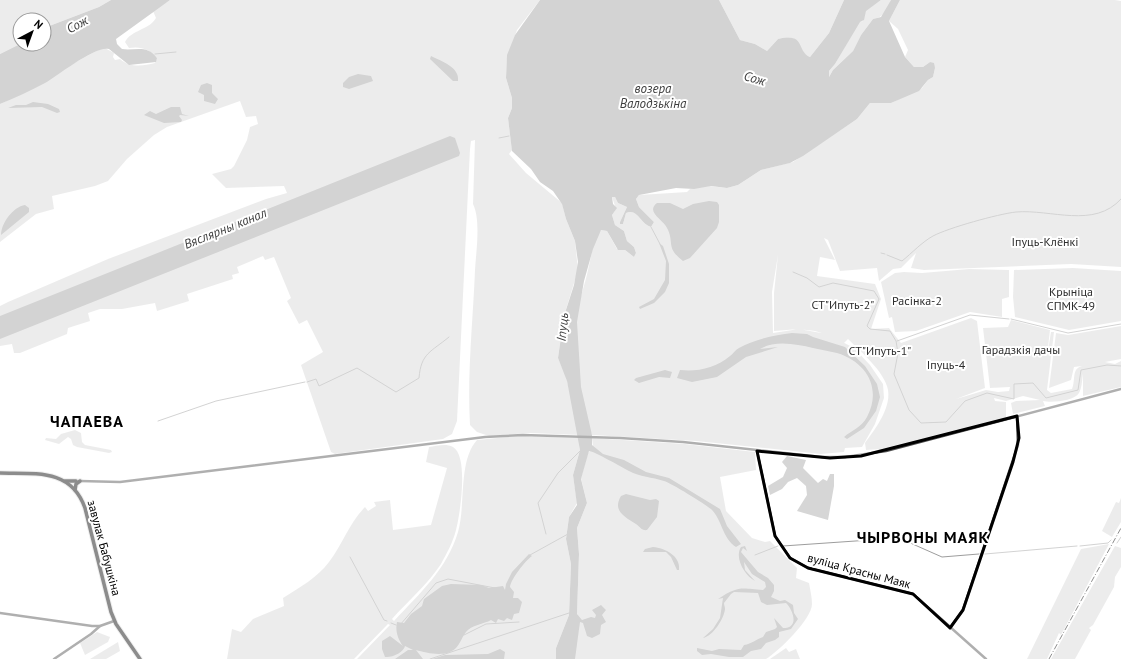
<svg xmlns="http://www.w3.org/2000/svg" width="1121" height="659" viewBox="0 0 1121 659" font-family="'PT Sans',sans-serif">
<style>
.green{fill:#d6d6d6}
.water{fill:#9d9d9d}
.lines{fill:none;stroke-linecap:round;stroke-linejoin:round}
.stream{stroke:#9d9d9d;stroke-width:1}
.primary-casing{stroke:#dbdbdb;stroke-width:5.5}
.tertiary{stroke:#4f4f4f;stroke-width:2.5}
.primary{stroke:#000;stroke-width:3.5}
.rail{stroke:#000;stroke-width:1;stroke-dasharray:6 2 1 2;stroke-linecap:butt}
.marked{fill:none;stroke:#000;stroke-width:3;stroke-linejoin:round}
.labels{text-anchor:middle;stroke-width:4;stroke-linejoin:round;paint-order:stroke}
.park-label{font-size:12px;fill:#2d2d2d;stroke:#fff}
.street-label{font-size:12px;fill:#000;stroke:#fff}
.water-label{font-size:13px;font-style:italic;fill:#3e3e3e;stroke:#fff}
.district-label{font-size:16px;font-weight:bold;letter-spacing:1px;fill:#000;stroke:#fff}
</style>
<rect width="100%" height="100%" fill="#fff"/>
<!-- green -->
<g class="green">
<polygon points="0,0 111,0 99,7 44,28 44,20 20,20 20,44 0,54"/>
<path d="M170,0H540L517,30L507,58L506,78L512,98V108L508,118L512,150L509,154L526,173L562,203L566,219L575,241L578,270L564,316L558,358L566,376L579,435L530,433L489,436L477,432L470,425C467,373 473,321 475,270C476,252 481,220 473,204L475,140L471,141L470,149L457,421L452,434L443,439L335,454L331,452L301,365L323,352L307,320L299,324L287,301L291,298L274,257L265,260L263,256L237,267L239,273L232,275L233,279L187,294L189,301L157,311L155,303L122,309H100L88,313L90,321L68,328L67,334L20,353H14L12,344L0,346V306L8,302L108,259L266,199L287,193L284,186L226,188L212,174L231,169L234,166L247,140L250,127L258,124L256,116L246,117L240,101L167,127L154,135L127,159L108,181L95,186L52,196L54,209L36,214L0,242V104L38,86L65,68L96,51L105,48L114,53L113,57L115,60L120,59C130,68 143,66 155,63L157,58C149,49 141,46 129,48L125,42C131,30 149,30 156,18L153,11Z"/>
<path d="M719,0H844L829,33L810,57C796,52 805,32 778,39L767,51L755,44L740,40Z"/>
<path d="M881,0H891C888,9 883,18 873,19L861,35L853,51L833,70L829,77V71L835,64L859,22L863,21L866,10Z"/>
<path d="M900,0H1115L1121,1V267L1071,264L924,270L911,268L916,253L901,268L893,269L879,281L877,268L840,271L828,240L824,238L835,260L820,257L817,276L875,284L881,299L871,329L889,328L901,343L971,318L977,321L985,388L956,399L986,390L998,392L1009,391L1010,387L990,388L983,328L1008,327L1011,320L1050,330L1047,356L1051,332H1054L1047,390L1051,393L1072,389C1076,380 1071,369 1082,366L1074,367L1071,380L1049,388L1056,333L1068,335L1121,326V359L1105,362L1115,364L1121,361V387L1083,396V374C1082,380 1082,388 1079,393C1074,401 1052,403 1043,401L1045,406L1013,414L1011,403L1016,401L1040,400L1023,396L1006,401L994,398L995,401L1006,402V417L881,449L866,450L865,443C875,429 891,409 888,390C885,372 860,351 848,339L844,343C818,328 804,328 774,331V293L778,255L772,292L773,333L799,329L827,334L854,348L870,365L883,384L884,398L875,424L862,447L845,448L844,452L821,454L696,441L592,435C581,403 573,349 577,315C579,299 585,285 588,270C591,258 593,240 601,230L607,231L617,249L625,250L634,257L636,253L634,247L627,241L624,231L615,225L612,215L616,209L612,197H615L618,203L627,207L620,222V224H623L626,213C638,208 640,224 651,227L654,222L639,207L636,199L639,195L687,192L690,189L709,186L727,188L738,185L761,170L793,162L857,119L870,103H891L922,88L928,80L933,77L935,68L930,62L923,67H914L905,57L908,50L898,29L889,21Z"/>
<polygon points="1073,268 1121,271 1121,321 1069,330 1015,317 1013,297 1014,270"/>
<polygon points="969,269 1009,270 1009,297 1002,299 1002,317 970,312 916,331 895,332 892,317 889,318 881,282 895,273 904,272 922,273"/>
<polygon points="75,430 81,433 82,442 85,445 111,450 112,452 109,453 77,447 73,445 71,439 68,437 59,444 45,440 46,438 56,439 61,434"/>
<path d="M519,436L579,438L580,450L573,475L577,503L569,517L566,539L571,564L569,615L556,648V659H357L390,625L388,624L354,659H227L232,629L241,632L253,619L284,606L283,598C300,587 317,578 329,562C343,544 349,523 365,507L368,511L376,506L374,502L390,500L393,530L431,525L447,468L426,462L429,447C436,446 446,443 453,447C469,456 460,515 456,530C453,542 447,553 441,564C428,584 408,601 392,619L394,621C420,593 447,569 458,532C466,504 458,461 477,440Z"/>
<path d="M592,438L685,444L755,452L756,470L720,477L726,511L752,538L765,542L770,541L797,568L796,578L809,583C810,589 812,597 812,604C812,619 778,652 766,659H575V652L579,627L577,613L579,554L577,528L587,503L581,478L588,453L593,447Z"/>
<polygon points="787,456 806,460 803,468 818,483 823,479 827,481 830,474 834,474 834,486 828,520 797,511 807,495 806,486 797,478 788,482 782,489 770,495 768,486 783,477 787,468 782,462"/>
<polygon points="1121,498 1121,522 1112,537 1102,531 1116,502 1119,503"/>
<polygon points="1109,544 1061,635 1059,633 1047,659 1027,659 1081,549"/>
<polygon points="1115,546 1121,548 1121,567 1115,577 1114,587 1093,625 1089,628 1091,630 1075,659 1051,659"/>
<polygon points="97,632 110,637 108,642 85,655 80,643"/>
<polygon points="118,642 120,651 106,659 90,659"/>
<polygon points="786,648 789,652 796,649 800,659 770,659"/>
</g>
<!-- water -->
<g class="water">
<path d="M111,0H170L116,39L117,44L122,49C135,51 147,44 157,58L156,62L129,65L109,49C96,45 57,76 45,83C30,91 15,98 0,104V54L20,44H44V28L99,7Z"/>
<path d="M540,0H719L740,40L755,44L767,51L778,39C806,32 796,51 810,57L829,33L844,0H881L866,11L864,20L860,22L835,64L829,71V77L833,70L853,51L861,35L873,19L881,17L891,0H900L889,21L905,57L914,67H923L930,62L934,63L935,68L933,77L928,80L919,91L891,103H870L857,119L803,156L790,163L761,170L738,185L727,188L711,186L694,189L676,188L639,195L636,199L639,207L654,222L651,227C640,224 638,208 626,213L623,224H620V222L627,207L618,203L615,197H612L613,204L617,208L612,215L615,225L624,231L627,241L634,247L636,253L634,257L625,250H618L607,231L601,230L593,249L584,281L577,322L581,387L592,435V445L603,454L624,460L646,472L669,478L720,509L727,526L741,544L736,547C722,538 722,519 711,509C705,504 671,483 664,481C652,477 640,477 629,471C623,468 594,451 589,451L581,479L587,503L577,528L579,554L577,614L582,620L591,617L595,618L596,615L592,610L601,605L606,610L602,615L606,622L601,625L600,634L592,638L587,636L583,623L580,622L575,659H556V648L569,615L571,564L566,539L569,517L577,505L573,475L580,450L567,381L558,358L564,316L574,285L578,262L575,241L566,219L562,204L553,191L540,182L531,169L512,151L508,118L512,108V98L506,78L507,55L515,35Z"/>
<path d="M431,56C441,61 460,67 458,81H453L430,59Z"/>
<polygon points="358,74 371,76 373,81 349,89 343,87 343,83 349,77"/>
<polygon points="207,83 212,85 212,93 218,99 215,104 204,101 204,95 198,92 201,85"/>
<polygon points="33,102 48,104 59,109 60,112 57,113 42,107 8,108 16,105 26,105"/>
<polygon points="171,107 180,107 182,114 189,116 180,115 179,116 182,120 181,122 164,123 144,115 150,111 156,114"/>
<polygon points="450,136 455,138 460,153 459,156 0,339 0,316"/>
<path d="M709,201L717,202L719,205V222L717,228L690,258L683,261C665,247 675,243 667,228C664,220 645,212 657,203H670L683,209L693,204Z"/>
<path d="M25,205L29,208V212L1,235C1,223 13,207 25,205Z"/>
<polygon points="659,243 663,246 669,264 669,283 665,292 654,303 640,309 639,307 654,299 665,280 666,261"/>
<path d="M792,333L807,334L813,337L845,347L865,366L877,384L880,397L876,411L864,428L847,439L844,437C852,430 861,428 867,417C882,389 867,362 837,353C829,351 821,350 813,348C796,344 775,340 760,349L778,347L746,357L717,377L692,382L677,378L680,370C697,372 716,368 730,356C733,354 735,350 739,348C755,339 775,335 792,333Z"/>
<polygon points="665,370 672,372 670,378 659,377 639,383 634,380 636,378"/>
<path d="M626,494L650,500L656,499L659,501L657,517L647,530C642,531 640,527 636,524C625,517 612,511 621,496Z"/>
<path d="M745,546L747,551L743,548L741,552L758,572L768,578L774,585V591L771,597L780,601L785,600L793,605L794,613L798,619L791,629L779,632V637L775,640L766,643L761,649L751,651L743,657H729L711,654L702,655L697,651V648L712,651L719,649L741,650L744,645C752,644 756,639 763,637L766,632L775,629L777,627L774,618L783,628C800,628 793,610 786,603L767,605L761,602L758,593L734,592L731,594L724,603C724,605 725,607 725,609C724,619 713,636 703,638L713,629L720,618L723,598L718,599C738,586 740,588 763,590L766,587L765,582L752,574L744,562L745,570L755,581C745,576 734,558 741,547Z"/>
<path d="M653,547C665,548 681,556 679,570H677L671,557L666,552H643L645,549Z"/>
<path d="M529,554L532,556C525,561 511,579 510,587L514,592L513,598H518L522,602L519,613L514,614L512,620L507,618L504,621L498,619L496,623L491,620C484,624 471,625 466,632C462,637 460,644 456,648C446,658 427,653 416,650L423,659H395L408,650H413L405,646C404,652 392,658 385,657L382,649V641L390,636L403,646C398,639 395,631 397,622L404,623L411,614L422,606L424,599L442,586L451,584L481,585L489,588L503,586L505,590L506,584L512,572Z"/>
<polygon points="500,649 505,652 504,659 432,659 445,655 488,654"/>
</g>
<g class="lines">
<!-- stream -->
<g class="stream">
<polyline points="155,54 176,52"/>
<polyline points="499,138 509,136"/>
<polyline points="651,227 660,244"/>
<polyline points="881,253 885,254"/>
<path d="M887,255L902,261C912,253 922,242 933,236C948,228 998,214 1016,212C1051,209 1094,229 1121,199"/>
<polyline points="793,272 807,278 819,287 833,283 874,291 879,299 867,326 870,329 890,331 896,341 898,353 894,374 909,410 921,423 946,422 965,401 987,393 1014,399 1014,384 1033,383 1046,398 1078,390 1081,370 1107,365 1121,366"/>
<polyline points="1011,319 1068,333 1121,324"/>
<polyline points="897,341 970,315 1009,319"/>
<path d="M307,382L316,379L319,386L357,368L396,392L419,378C421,353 431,352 449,337"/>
<polyline points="158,421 216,401 305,382"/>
<polyline points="546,534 538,503 558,473 581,450"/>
<polyline points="1117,543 1121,537"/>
<polyline points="783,546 899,538 942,557 979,554"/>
<polyline points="1080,546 1108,543 1111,540"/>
<polyline points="985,554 1077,546"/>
<polyline points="530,555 568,534"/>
<polyline points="755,555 778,546"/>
<polyline points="350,557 384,620 387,621"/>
<polyline points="391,623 396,625"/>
<polyline points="400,625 436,583 448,579 495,588"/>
<polyline points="464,635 486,624 519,622"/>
<polyline points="430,659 569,613"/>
</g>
<!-- primary casing -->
<g class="primary-casing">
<g id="primary">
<path d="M0,473C35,474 71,468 85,508L111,612L116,624L140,659"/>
<polyline points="65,481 76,481"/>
<polyline points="75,490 76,484 80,481"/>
</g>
</g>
<!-- tertiary -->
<g class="tertiary">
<polyline points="757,451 775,536 790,558 808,568 913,594 986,659"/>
<polyline points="80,481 120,482 485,437 523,435 620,438 683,442 822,457 845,457 886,451 1121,389"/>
<polyline points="0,613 92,626 100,626 114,621"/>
<polyline points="950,628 963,610 1018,445 1017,416"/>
<polyline points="54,659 91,634 100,626"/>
</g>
<!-- primary -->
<use href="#primary" class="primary"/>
<!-- rail -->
<polyline class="rail" points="1049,659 1121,528"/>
</g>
<!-- marked area -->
<path d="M0 0H1121V659H0ZM1017,416L1019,438L1013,462L963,610L950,628L913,594L808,568L790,558L775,536L757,451L830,458L861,456Z" fill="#fff" fill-opacity=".55" fill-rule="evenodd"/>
<path class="marked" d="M1017,416L1019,438L1013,462L963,610L950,628L913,594L808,568L790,558L775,536L757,451L830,458L861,456Z"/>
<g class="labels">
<!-- park labels -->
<g class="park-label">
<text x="1045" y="246">Іпуць-Клёнкі</text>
<text x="1071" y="296">Крыніца<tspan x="1071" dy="14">СПМК-49</tspan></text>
<text x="917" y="305">Расінка-2</text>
<text x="843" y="309">СТ"Ипуть-2"</text>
<text x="1021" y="354">Гарадзкія дачы</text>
<text x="880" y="355">СТ"Ипуть-1"</text>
<text x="946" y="369">Іпуць-4</text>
</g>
<!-- street labels -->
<g class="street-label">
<text transform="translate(104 548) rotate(75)" y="4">завулак Бабушкіна</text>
<text transform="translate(859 571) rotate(15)" y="4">вуліца Красны Маяк</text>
</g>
<!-- water labels -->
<g class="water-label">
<text transform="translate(77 24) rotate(-29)" y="5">Сож</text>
<text transform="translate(755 78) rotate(16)" y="5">Сож</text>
<text x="653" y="93">возера<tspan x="653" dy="15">Валодзькіна</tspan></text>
<text transform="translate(225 228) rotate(-22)" y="5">Вяслярны канал</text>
<text transform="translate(562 327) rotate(-84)" y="5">Іпуць</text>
</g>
<!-- district labels -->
<g class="district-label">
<text x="87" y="427">ЧАПАЕВА</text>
<text x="923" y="543">ЧЫРВОНЫ МАЯК</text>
</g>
</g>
<!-- north arrow -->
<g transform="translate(32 32) rotate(41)"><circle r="19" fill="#ffffff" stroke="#999999"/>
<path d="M0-3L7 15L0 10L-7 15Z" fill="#000000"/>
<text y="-6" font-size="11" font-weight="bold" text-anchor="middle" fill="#000000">N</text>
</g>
</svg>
